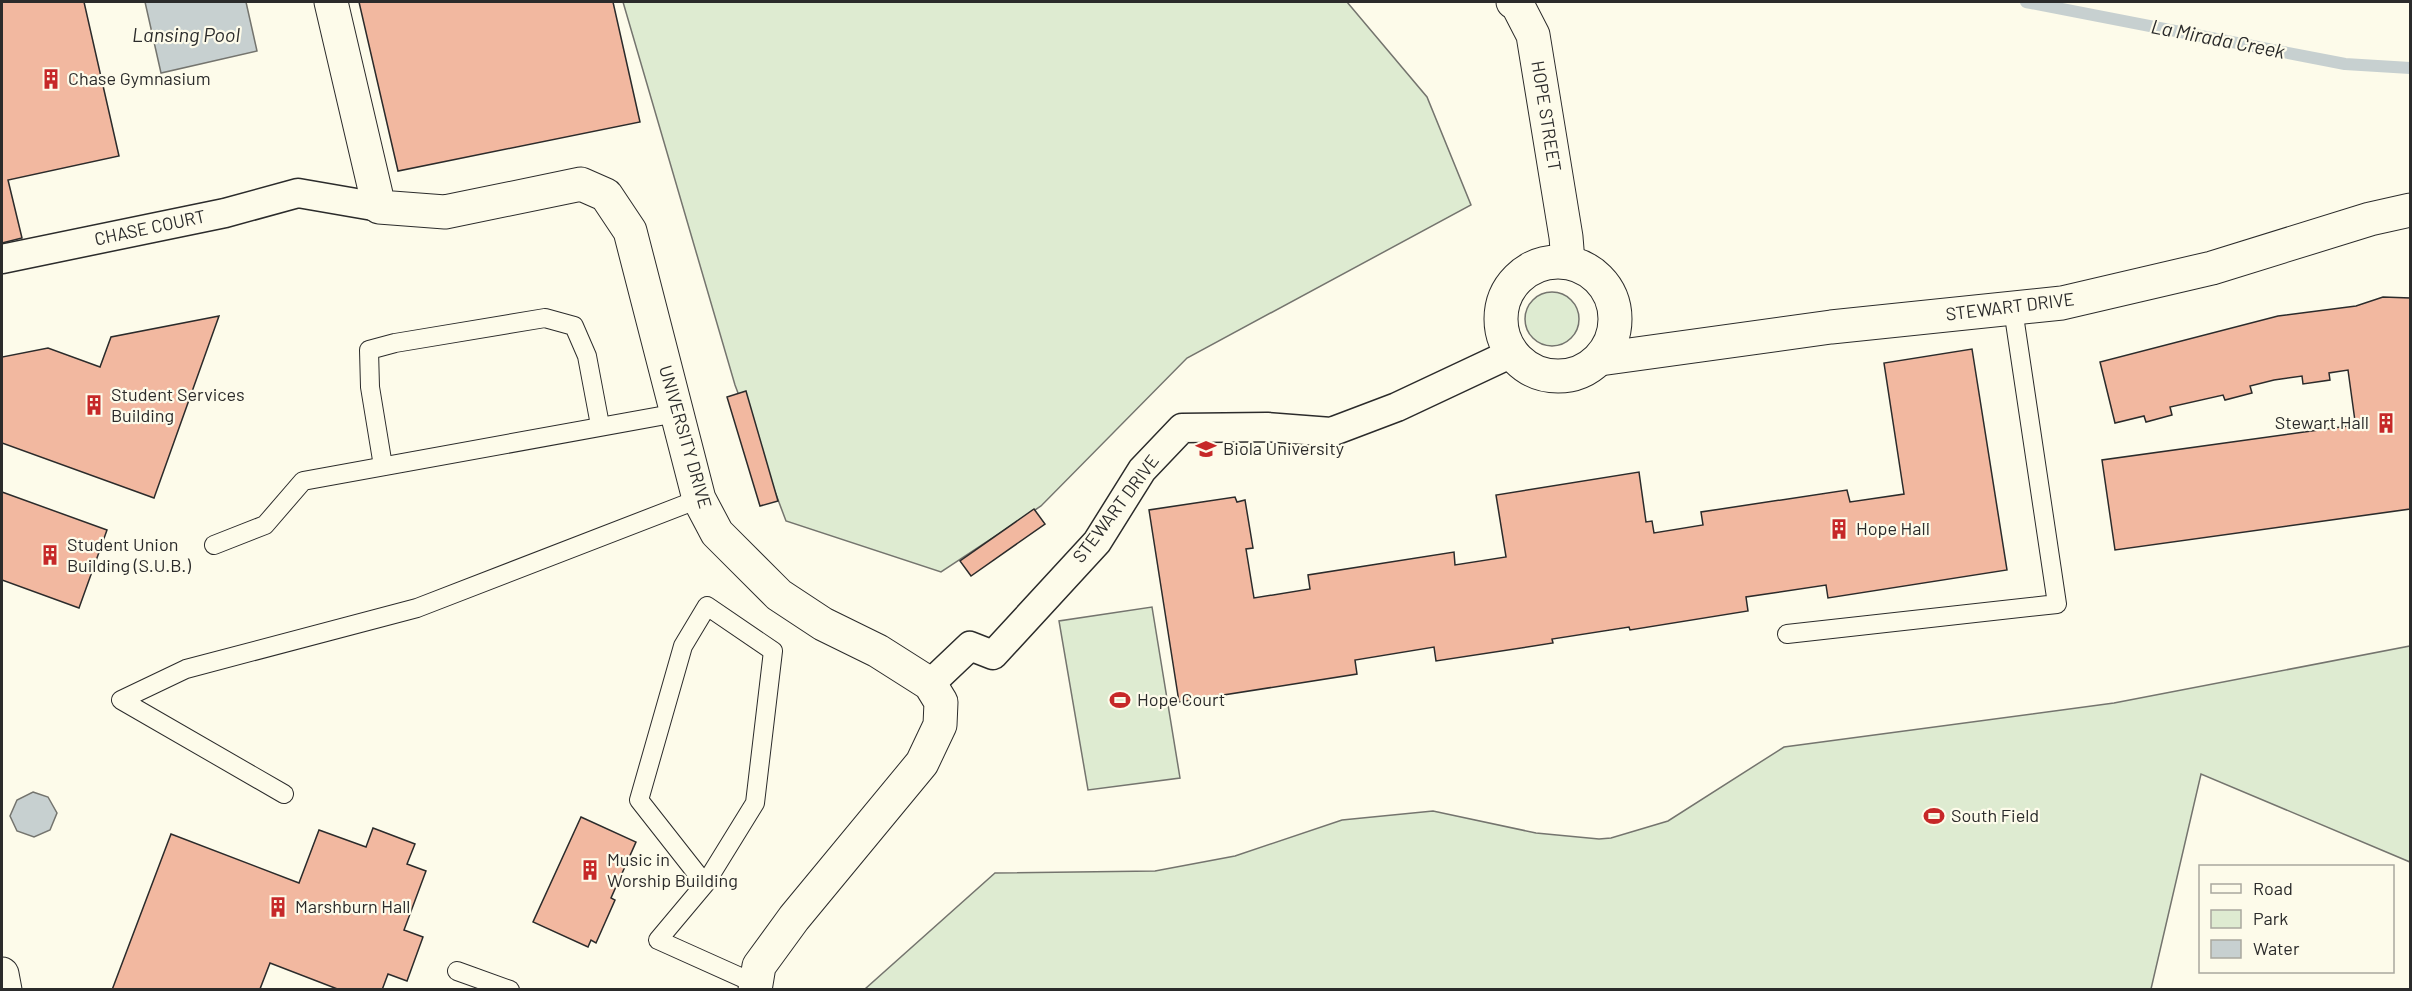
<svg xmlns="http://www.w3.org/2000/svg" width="2412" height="991" viewBox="0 0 2412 991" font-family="Barlow,sans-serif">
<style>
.green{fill:#deebd1;stroke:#74746e;stroke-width:1.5}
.water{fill:#c7d0d0;stroke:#74746e;stroke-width:1.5}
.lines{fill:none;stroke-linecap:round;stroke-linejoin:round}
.stream{stroke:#c7d0d0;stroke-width:12}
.building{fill:#f2b8a0;stroke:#2b2b2b;stroke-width:1.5}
.service-casing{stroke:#2b2b2b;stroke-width:20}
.pedestrian-casing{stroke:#2b2b2b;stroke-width:31}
.minor-casing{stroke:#2b2b2b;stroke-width:35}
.service{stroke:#fdfbea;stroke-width:18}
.pedestrian{stroke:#fdfbea;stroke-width:28}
.minor{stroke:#fdfbea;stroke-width:33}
.labels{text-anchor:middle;stroke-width:4.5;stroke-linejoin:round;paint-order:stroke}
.poi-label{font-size:18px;fill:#2b2b2b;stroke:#fdfbea;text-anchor:start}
.street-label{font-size:18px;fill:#2b2b2b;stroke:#fdfbea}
.water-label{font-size:20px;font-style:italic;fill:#2b2b2b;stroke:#fdfbea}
</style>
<rect width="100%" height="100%" fill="#fdfbea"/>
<!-- green -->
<g class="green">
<polygon points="623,2 1347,2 1427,97 1471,205 1187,358 1041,506 941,572 786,521 735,385"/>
<circle cx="1552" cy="319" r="27"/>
<polygon points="1152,607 1180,778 1088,790 1059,621"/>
<polygon points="2410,646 2410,862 2201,774 2151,989 865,989 995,873 1155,871 1235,856 1342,820 1433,811 1536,833 1599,839 1611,838 1668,821 1784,747 2114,703"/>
</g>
<!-- water -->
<g class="water">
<polygon points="145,2 246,2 257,51 161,73"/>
<polygon points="33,792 48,797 57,813 50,830 34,837 17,831 10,816 17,800"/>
</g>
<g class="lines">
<!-- stream -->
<polyline class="stream" points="2026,2 2345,64 2410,68"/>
</g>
<!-- building -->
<g class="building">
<polygon points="2,2 84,2 119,156 8,180 22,238 2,243"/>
<polygon points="359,2 613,2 640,122 398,171"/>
<polygon points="2383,297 2410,298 2410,509 2115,550 2102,460 2362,424 2361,420 2355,421 2348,370 2329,373 2330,380 2303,384 2302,376 2274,380 2250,386 2252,393 2225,400 2223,395 2170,407 2172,415 2146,422 2144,416 2115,423 2100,362 2278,316 2356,306"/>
<polygon points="219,316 154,498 2,443 2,357 48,348 100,367 111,337"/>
<polygon points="1972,349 2007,570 1828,598 1826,585 1746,597 1748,611 1630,630 1629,627 1552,639 1553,643 1436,661 1434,647 1355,660 1357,674 1179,702 1149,510 1235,497 1237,502 1245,500 1253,548 1246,549 1254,598 1310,589 1308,575 1454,552 1455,565 1506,557 1496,495 1639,472 1646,522 1652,521 1654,533 1703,525 1701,512 1847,490 1850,502 1904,494 1884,363"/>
<polygon points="746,391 778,501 760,506 727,397"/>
<polygon points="2,492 107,530 79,608 2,580"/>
<polygon points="1034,509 1045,524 971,576 960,561"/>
<polygon points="581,817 636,842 611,898 615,900 596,943 591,940 588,947 533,922"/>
<polygon points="373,828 415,844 407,864 426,871 404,930 423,937 407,981 388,974 382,990 340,990 270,963 260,989 262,990 112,990 171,834 299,883 319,830 366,847"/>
</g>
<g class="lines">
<!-- service casing -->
<g class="service-casing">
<g id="service">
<polyline points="383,466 370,387 369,350 395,343 545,318 574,326 587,356 600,425"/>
<polyline points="214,545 265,525 303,481 677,413"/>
<polyline points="1787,634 2057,604 2013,309"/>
<polyline points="284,794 121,700 186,669 417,608 699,499"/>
<polyline points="705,884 639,800 683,646 707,606 773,651 755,803 705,884 658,940 756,984"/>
<polyline points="457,971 510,990"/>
</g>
</g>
<!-- pedestrian casing -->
<g class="pedestrian-casing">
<g id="pedestrian">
<polyline points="2,259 225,213 298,193 379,207"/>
<polyline points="930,684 970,646 993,655 1097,542 1142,470 1182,428 1267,427 1331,432 1397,407 1512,353"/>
</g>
</g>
<!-- minor casing -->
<g class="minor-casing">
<g id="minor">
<polyline points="331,2 379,207 445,212 581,184 606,195 630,231 699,499 717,533 779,595 823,624 878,651 930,684 941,702 940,725 922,763 794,918 759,966 755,990"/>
<polyline points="1513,2 1517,4 1533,35 1566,237 1568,262"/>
<circle cx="1558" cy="319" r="57"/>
<polyline points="1600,359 1831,327 2062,303 2212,268 2370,219 2410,210"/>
<polyline points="2,974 5,990"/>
</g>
</g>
<!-- service -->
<use href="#service" class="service"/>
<!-- pedestrian -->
<use href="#pedestrian" class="pedestrian"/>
<!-- minor -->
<use href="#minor" class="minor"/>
</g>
<!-- icons -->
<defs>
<g id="building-bare" transform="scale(1.62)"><path d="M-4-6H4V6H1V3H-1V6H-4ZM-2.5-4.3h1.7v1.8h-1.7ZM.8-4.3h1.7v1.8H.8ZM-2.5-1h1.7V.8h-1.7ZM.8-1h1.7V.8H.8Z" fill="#c62828" stroke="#fdfbea" stroke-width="2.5" paint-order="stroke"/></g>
<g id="university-bare" transform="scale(1.62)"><path d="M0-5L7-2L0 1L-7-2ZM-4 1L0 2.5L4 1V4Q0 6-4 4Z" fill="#c62828" stroke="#fdfbea" stroke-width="2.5" paint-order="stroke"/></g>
<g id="stadium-bare" transform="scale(1.62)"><path d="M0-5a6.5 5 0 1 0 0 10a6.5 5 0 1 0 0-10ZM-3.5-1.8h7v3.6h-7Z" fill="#c62828" stroke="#fdfbea" stroke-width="2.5" paint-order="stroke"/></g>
</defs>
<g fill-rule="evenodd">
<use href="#building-bare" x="51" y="79"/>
<use href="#building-bare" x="94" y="405"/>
<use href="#building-bare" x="2386" y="423"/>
<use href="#university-bare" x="1206" y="449"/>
<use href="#building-bare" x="1839" y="529"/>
<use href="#building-bare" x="50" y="555"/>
<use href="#stadium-bare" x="1120" y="700"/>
<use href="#stadium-bare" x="1934" y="816"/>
<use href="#building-bare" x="590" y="870"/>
<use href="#building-bare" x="278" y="907"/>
</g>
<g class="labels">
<!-- poi labels -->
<g class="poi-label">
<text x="68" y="85">Chase Gymnasium</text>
<text x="111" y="401">Student Services<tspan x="111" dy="21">Building</tspan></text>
<text x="2369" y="429" text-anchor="end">Stewart Hall</text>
<text x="1223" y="455">Biola University</text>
<text x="1856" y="535">Hope Hall</text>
<text x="67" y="551">Student Union<tspan x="67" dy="21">Building (S.U.B.)</tspan></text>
<text x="1137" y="706">Hope Court</text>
<text x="1951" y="822">South Field</text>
<text x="607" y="866">Music in<tspan x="607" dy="21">Worship Building</tspan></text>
<text x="295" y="913">Marshburn Hall</text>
</g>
<!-- street labels -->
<g class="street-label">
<text transform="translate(1546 116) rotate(81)" y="6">HOPE STREET</text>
<text transform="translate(150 228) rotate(-12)" y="6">CHASE COURT</text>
<text transform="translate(2010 307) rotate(-7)" y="6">STEWART DRIVE</text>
<text transform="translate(685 437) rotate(74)" y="6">UNIVERSITY DRIVE</text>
<text transform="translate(1116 509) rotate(-53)" y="6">STEWART DRIVE</text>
</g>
<!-- water labels -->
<g class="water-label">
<text x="186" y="42">Lansing Pool</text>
<text transform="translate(2218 39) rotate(11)" y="7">La Mirada Creek</text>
</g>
</g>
<!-- border -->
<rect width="2412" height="991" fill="none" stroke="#2b2b2b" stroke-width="6"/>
<!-- legend -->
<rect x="2199" y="865" width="195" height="108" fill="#fdfbea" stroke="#a9a89e" stroke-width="1.5"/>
<rect x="2211" y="884" width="30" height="9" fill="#fdfbea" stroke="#a9a89e" stroke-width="1.5"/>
<text x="2253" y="895" font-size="18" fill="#2b2b2b">Road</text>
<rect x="2211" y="910" width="30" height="18" fill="#deebd1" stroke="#a9a89e" stroke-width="1.5"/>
<text x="2253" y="925" font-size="18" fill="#2b2b2b">Park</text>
<rect x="2211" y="940" width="30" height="18" fill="#c7d0d0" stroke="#a9a89e" stroke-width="1.5"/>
<text x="2253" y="955" font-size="18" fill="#2b2b2b">Water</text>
</svg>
